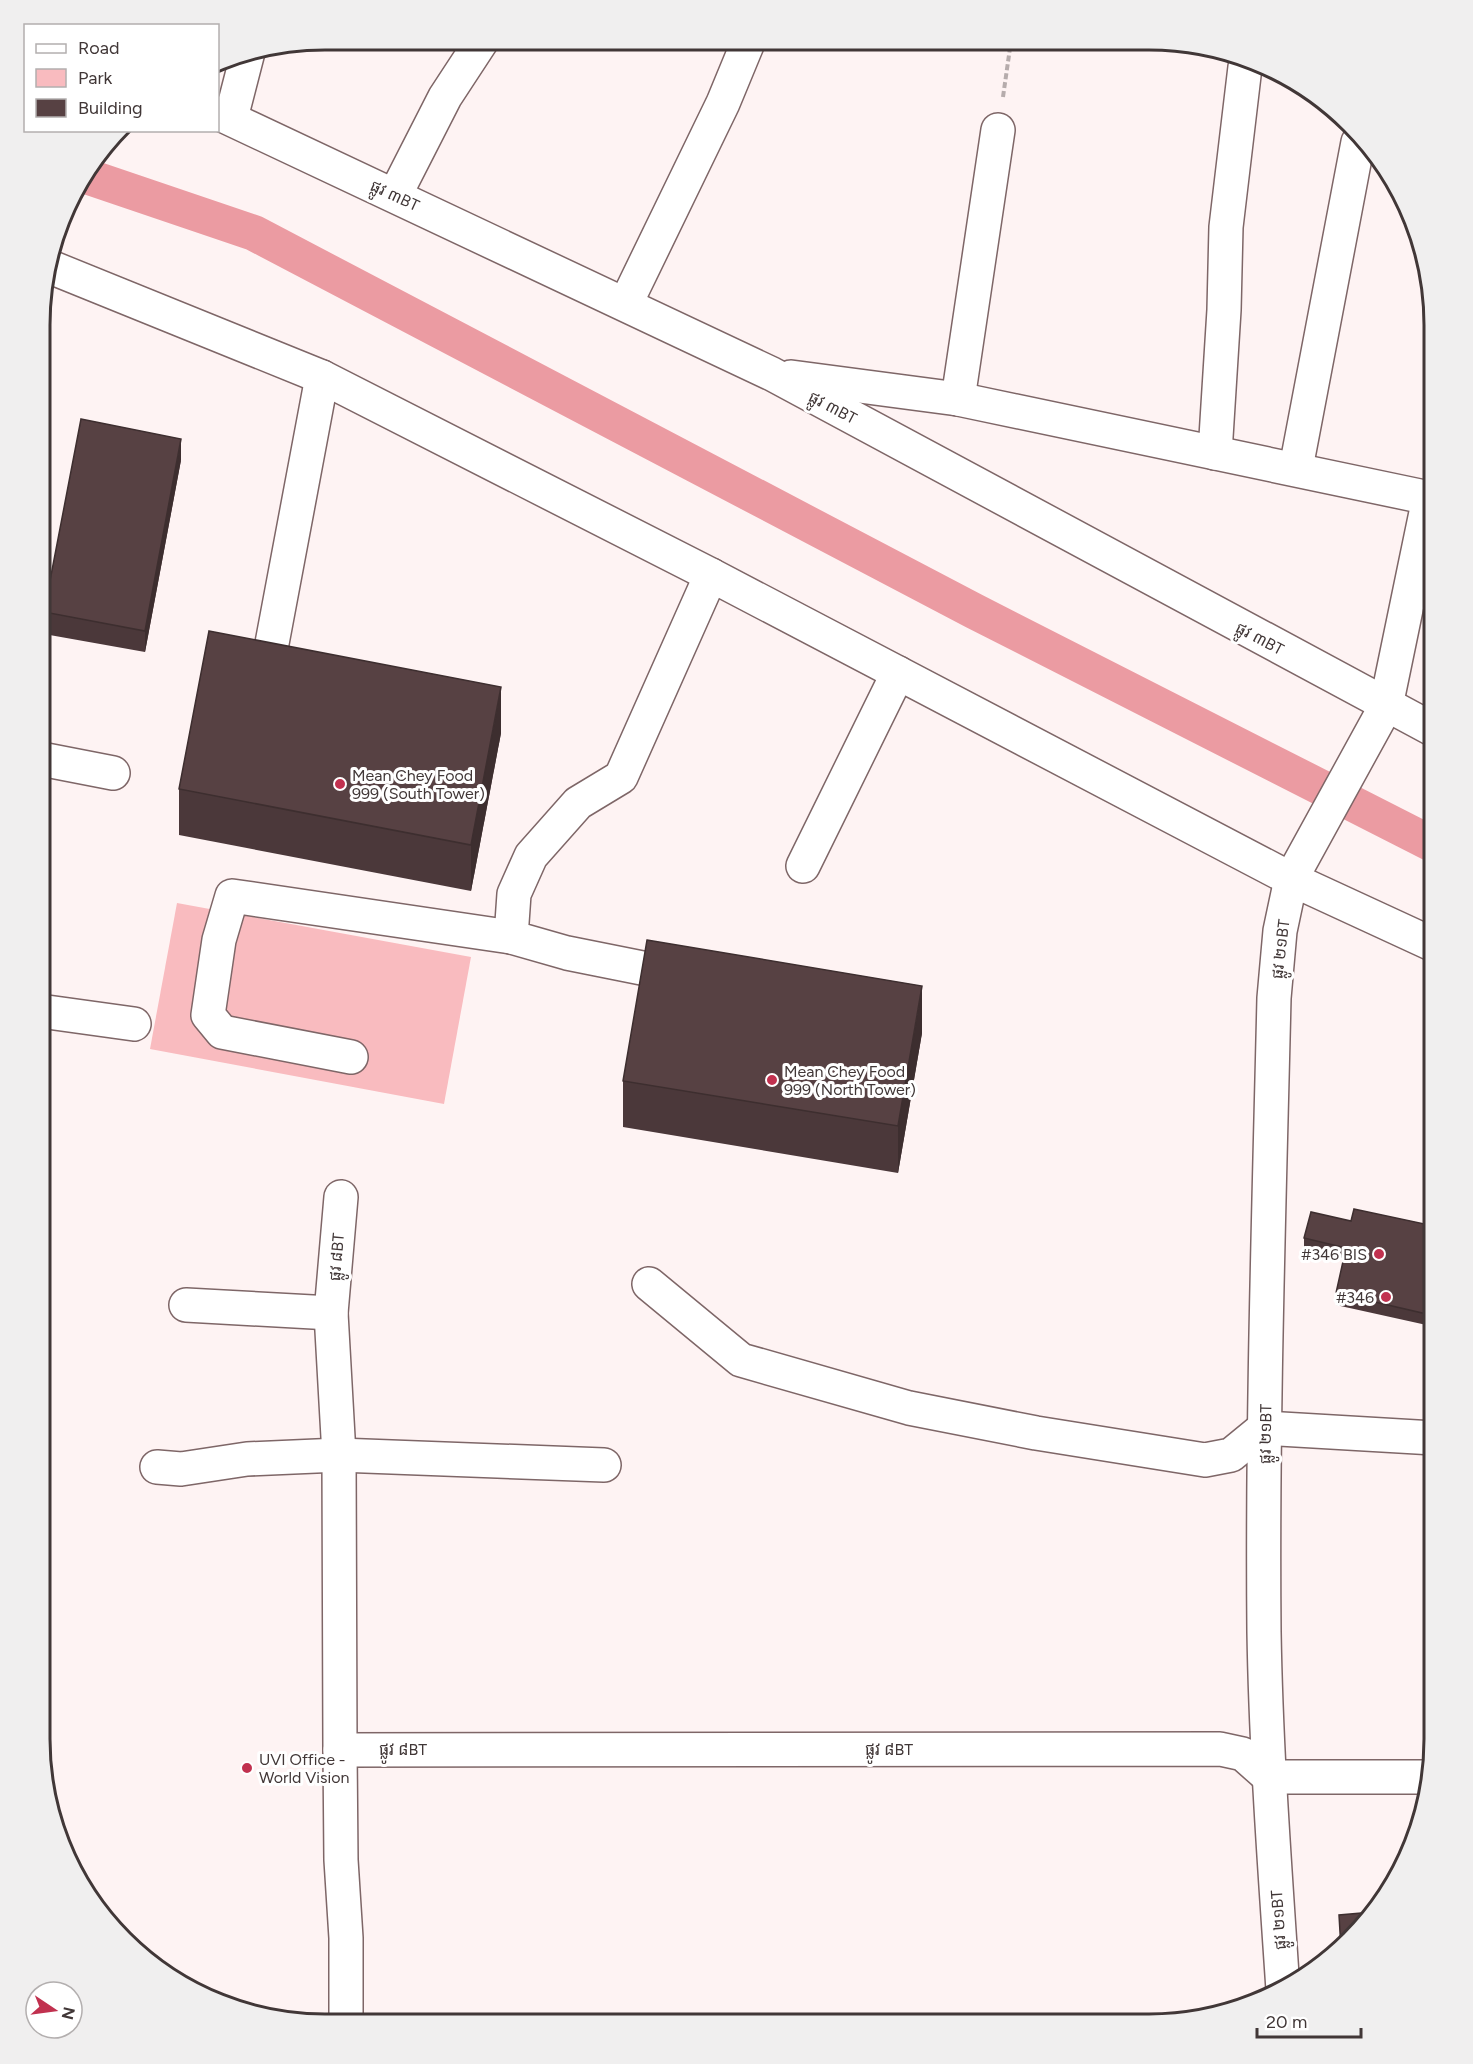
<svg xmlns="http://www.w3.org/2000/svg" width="1473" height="2064" viewBox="0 0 1473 2064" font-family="Figtree,'Noto Sans Khmer',sans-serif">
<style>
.green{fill:#f9bbbf}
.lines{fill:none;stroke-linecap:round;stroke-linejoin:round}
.canal{stroke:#eb9ba2;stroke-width:36}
.minor-casing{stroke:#7e6667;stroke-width:36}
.path{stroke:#b6acac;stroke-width:4;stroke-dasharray:6 3;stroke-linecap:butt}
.minor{stroke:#fff;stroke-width:33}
.wall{fill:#4b383a}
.shaded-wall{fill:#3d2e2f}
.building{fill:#574143;stroke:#3d2e2f;stroke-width:1.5}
.poi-dot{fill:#c1314f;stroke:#fff;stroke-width:2}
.labels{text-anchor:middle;stroke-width:6;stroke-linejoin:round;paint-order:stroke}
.street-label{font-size:16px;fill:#413737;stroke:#fff}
.poi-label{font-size:16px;fill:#413737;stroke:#fff;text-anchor:start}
.rim{fill:none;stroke:#413737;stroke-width:3}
</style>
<rect width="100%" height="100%" fill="#fef3f3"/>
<!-- green -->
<polygon class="green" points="177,903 471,957 444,1104 150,1049"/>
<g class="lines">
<!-- canal -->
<polyline class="canal" points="83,175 254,233 974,611 1434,845"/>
<!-- minor casing -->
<g class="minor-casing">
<g id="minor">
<polyline points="218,113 772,374 1434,730"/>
<polyline points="231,118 248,52"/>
<polyline points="395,195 445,97 483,39"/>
<polyline points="48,266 322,377 711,575 1291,879 1434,945"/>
<polyline points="626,303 723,103 749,40"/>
<polyline points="791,377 958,399 1434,499"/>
<polyline points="958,399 998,130"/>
<polyline points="1215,453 1224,310 1226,227 1245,67"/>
<polyline points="1296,468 1358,142"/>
<polyline points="267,670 322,377"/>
<polyline points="41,759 113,773"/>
<polyline points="803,866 898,673"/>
<polyline points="687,977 567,953 511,937 514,894 531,856 578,803 621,777 711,575"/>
<polyline points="40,1011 134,1024"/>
<polyline points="351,1057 222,1032 208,1015 219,940 232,896 511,937"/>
<polyline points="341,1197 331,1313 339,1455 340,1750 341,1860 346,1938 346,2023"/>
<polyline points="649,1284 741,1360 909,1408 1036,1433 1205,1460 1231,1455 1264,1428 1434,1438"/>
<polyline points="186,1305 331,1313"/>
<polyline points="157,1467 181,1469 247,1459 339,1455 604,1465"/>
<polyline points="340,1750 1220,1749 1243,1754 1269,1777 1430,1777"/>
<path d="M1283,1990C1275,1871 1266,1751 1264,1632C1262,1421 1269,1209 1274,998L1280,931L1291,879L1386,706L1429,498"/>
</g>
</g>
<!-- path -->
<polyline class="path" points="1003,97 1011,41"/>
<!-- minor -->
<use href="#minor" class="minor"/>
</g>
<!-- wall -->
<g class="wall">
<polygon points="181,460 145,652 44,634 44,612"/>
<polygon points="501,733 471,891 179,835 179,789"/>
<polygon points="922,1033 898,1173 623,1127 623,1081"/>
<polygon points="1351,1221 1434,1226 1431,1326 1336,1305 1336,1293 1344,1258 1304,1250 1304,1238"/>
</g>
<!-- shaded-wall -->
<g class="shaded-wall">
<polygon points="181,439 181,460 145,652 145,631"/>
<polygon points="501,687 501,733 471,891 471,845"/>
<polygon points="922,986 922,1033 898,1173 898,1126"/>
<polygon points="1434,1305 1434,1316 1431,1326 1431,1315"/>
</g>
<!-- building -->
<g class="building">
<polygon points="81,419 181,439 145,631 44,612"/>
<polygon points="209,631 501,687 471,845 179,789"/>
<polygon points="647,940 922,986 898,1126 623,1081"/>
<polygon points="1354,1209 1434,1226 1434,1305 1431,1315 1336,1293 1346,1248 1304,1238 1311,1212 1351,1221"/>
<polygon points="1374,1912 1341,1949 1339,1915"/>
</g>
<!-- markers -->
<g class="poi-dot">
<circle cx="340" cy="784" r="6"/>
<circle cx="772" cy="1080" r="6"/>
<circle cx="1379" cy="1254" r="6"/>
<circle cx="1386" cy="1297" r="6"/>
<circle cx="247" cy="1768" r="6"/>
</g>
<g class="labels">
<!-- street labels -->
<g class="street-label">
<text transform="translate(395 195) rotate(25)" y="6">ផ្លូវ ៣BT</text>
<text transform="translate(833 407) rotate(28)" y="6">ផ្លូវ ៣BT</text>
<text transform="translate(1260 638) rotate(28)" y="6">ផ្លូវ ៣BT</text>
<text transform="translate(1280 949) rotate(-83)" y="6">ផ្លូវ ២១BT</text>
<text transform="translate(336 1257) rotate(-85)" y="6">ផ្លូវ ៨BT</text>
<text transform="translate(1265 1434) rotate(-89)" y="6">ផ្លូវ ២១BT</text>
<text x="403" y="1755">ផ្លូវ ៨BT</text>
<text x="889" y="1755">ផ្លូវ ៨BT</text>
<text transform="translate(1278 1920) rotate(-94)" y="6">ផ្លូវ ២១BT</text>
</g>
<!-- poi labels -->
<g class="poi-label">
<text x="352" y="781">Mean Chey Food<tspan x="352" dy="18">999 (South Tower)</tspan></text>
<text x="784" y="1077">Mean Chey Food<tspan x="784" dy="18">999 (North Tower)</tspan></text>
<text x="1367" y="1260" text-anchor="end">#346 BIS</text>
<text x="1374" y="1303" text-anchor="end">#346</text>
<text x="259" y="1765">UVI Office -<tspan x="259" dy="18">World Vision</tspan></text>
</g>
</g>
<!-- crop -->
<path d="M0 0H1473V2064H0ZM325 50H1149A275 275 0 0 1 1424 325V1739A275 275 0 0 1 1149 2014H325A275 275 0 0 1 50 1739V325A275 275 0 0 1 325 50Z" fill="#f0efef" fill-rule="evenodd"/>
<path class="rim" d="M325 50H1149A275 275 0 0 1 1424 325V1739A275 275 0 0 1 1149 2014H325A275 275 0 0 1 50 1739V325A275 275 0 0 1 325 50Z"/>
<!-- legend -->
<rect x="24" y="24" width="195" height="108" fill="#ffffff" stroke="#b3afaf" stroke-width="1.5"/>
<rect x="36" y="44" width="30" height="9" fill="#ffffff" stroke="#b3afaf" stroke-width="1.5"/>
<text x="78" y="54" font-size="18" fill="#413737">Road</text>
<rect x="36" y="69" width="30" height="18" fill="#f9bbbf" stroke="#b3afaf" stroke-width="1.5"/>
<text x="78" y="84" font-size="18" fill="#413737">Park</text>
<rect x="36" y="99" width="30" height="18" fill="#574143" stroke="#b3afaf" stroke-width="1.5"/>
<text x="78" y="114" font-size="18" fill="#413737">Building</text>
<!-- north arrow -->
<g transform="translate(54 2010) rotate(103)"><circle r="28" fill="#ffffff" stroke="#b3afaf" stroke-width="1.5"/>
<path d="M0-4.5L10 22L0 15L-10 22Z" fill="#c1314f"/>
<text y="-9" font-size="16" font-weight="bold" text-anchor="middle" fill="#413737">N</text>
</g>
<!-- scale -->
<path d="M1257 2028v9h104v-9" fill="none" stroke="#413737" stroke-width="3"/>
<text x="1266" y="2028" font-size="18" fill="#413737" stroke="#ffffff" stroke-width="4.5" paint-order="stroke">20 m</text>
</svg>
